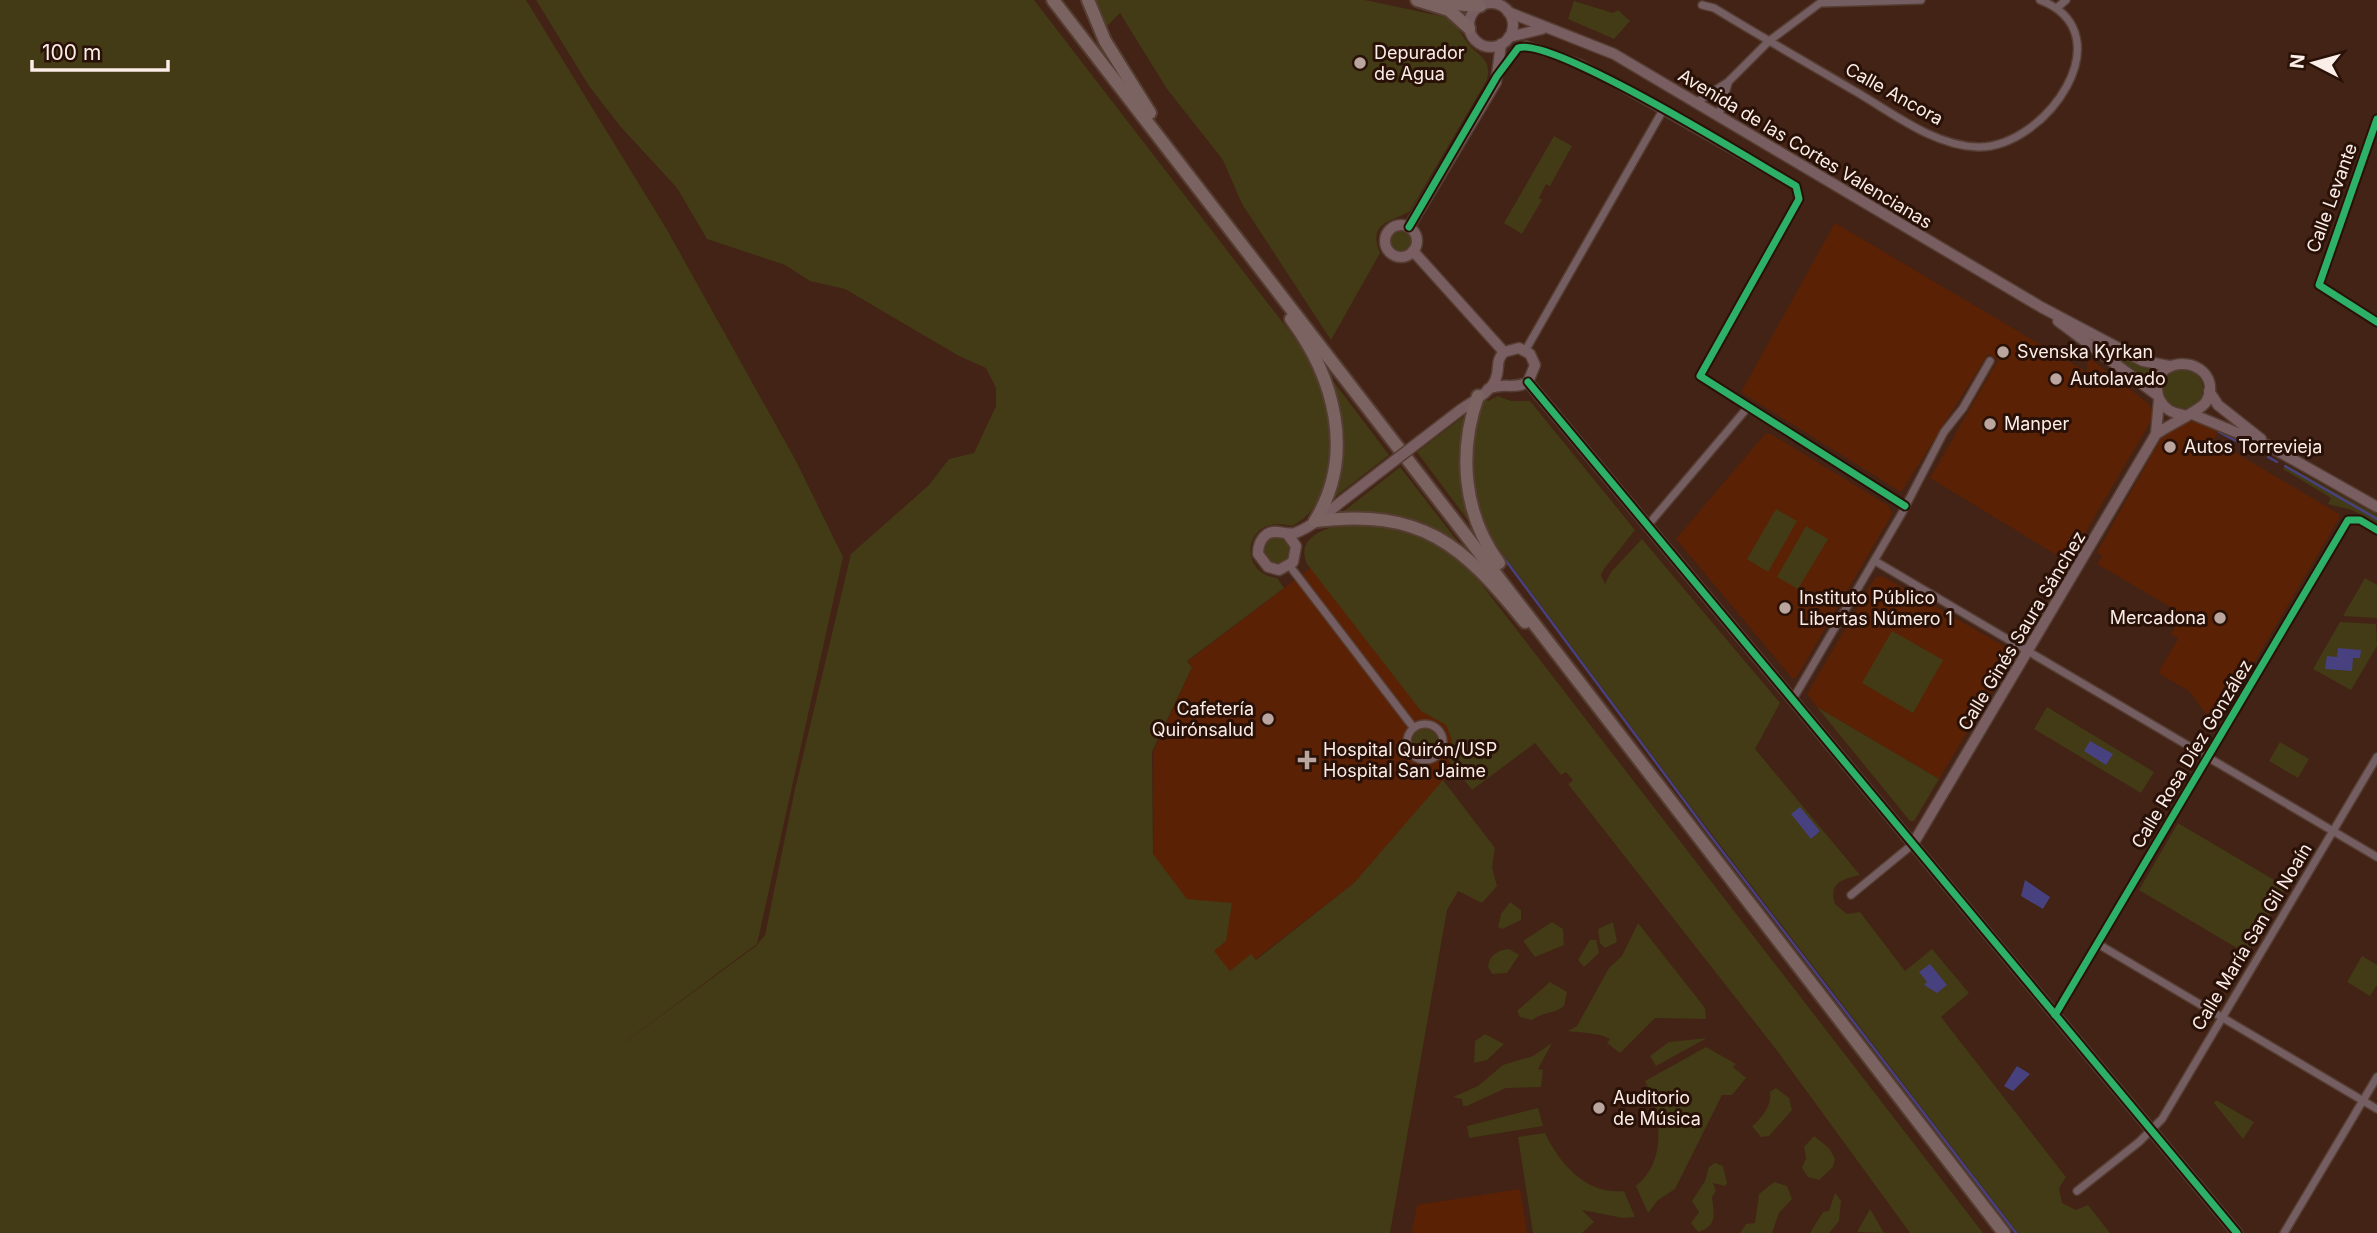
<svg xmlns="http://www.w3.org/2000/svg" width="2377" height="1233" viewBox="0 0 2377 1233" font-family="Inter,sans-serif">
<style>
.built{fill:#5b2105}
.green{fill:#433a16}
.water{fill:#47427f}
.lines{fill:none;stroke-linecap:round;stroke-linejoin:round}
.stream{stroke:#47427f;stroke-width:2.5}
.street-casing{stroke:#553d32;stroke-width:10}
.secondary-casing{stroke:#553d32;stroke-width:13}
.highway-casing{stroke:#553d32;stroke-width:16}
.street{stroke:#745e62;stroke-width:7}
.secondary{stroke:#785e61;stroke-width:10}
.highway{stroke:#7a6361;stroke-width:12}
.secondary-bridge-casing{stroke:#553d32;stroke-width:13;stroke-linecap:butt}
.secondary-bridge{stroke:#785e61;stroke-width:10}
.cycleway-casing{stroke:#291107;stroke-width:11}
.cycleway{stroke:#2db169;stroke-width:7}
.poi-dot{fill:#baa69e;stroke:#291107;stroke-width:2.5}
.labels{text-anchor:middle;stroke-width:6;stroke-linejoin:round;paint-order:stroke}
.poi-label{font-size:18px;fill:#fbede7;stroke:#291107;text-anchor:start}
.street-label{font-size:18px;fill:#fbede7;stroke:#291107}
</style>
<rect width="100%" height="100%" fill="#422315"/>
<!-- built -->
<g class="built">
<polygon points="1835,223 2087,372 2088,357 2150,405 2152,419 2068,562 1930,478 1998,360 1988,354 1901,492 1741,392"/>
<polygon points="2182,422 2201,422 2219,430 2214,440 2339,514 2340,517 2216,727 2189,691 2158,673 2178,639 2171,634 2178,622 2179,612 2097,564 2102,556 2097,552 2164,433"/>
<polygon points="1765,434 1771,434 1889,506 1892,514 1796,678 1792,678 1676,539"/>
<polygon points="1312,567 1501,715 1354,883 1218,988 1154,956 1153,752 1192,667 1188,661"/>
<polygon points="1882,576 2009,649 2011,658 1939,779 1817,707 1807,694 1875,578"/>
<polygon points="1520,1189 1527,1233 1412,1233 1417,1205"/>
</g>
<!-- green -->
<g class="green">
<path d="M0,0H526L666,228L796,461L843,557L757,944L610,1053L756,946L765,935L795,789L851,554L929,485L949,459L974,453L996,406V388L986,368L959,356L845,289L810,281L785,265L707,239L677,188L620,126L589,86L536,0H1034L1290,332C1298,344 1308,355 1314,368C1334,411 1343,501 1292,526C1273,522 1258,524 1251,544C1248,563 1259,576 1277,578L1284,588L1187,661L1192,667L1152,752L1153,854L1187,899L1232,903L1226,941L1214,951L1230,971L1251,954L1256,960L1354,883L1443,780L1495,848L1492,867L1497,886L1482,903L1458,891L1447,910L1390,1233H0Z"/>
<path d="M1094,0H1365L1450,18C1458,26 1460,33 1467,42C1478,57 1492,57 1487,80L1410,211C1392,222 1367,222 1380,253L1331,340L1242,204L1223,160L1167,89L1120,13L1104,29Z"/>
<polygon points="1574,1 1613,13 1618,10 1630,21 1614,39 1568,19"/>
<polygon points="1554,136 1572,146 1550,186 1546,184 1539,198 1542,200 1522,234 1504,223"/>
<circle cx="1401" cy="241" r="11"/>
<polygon points="2103,344 2141,367 2155,370 2150,382 2101,346"/>
<circle cx="2183" cy="389" r="20"/>
<polygon points="1330,377 1389,455 1331,500 1338,407"/>
<path d="M1498,396L1511,401H1530L1635,530L1604,569L1601,575L1605,584L1611,572L1642,539L1780,703L1755,749L1860,875C1844,879 1828,882 1835,904L1847,914L1860,912L1905,971L1932,949L1969,993L1941,1017L2066,1177L2059,1188L2062,1203L2076,1210L2088,1205L2110,1233H2018L1688,803L1494,542C1470,499 1469,455 1480,408L1486,399L1488,401Z"/>
<polygon points="1463,417 1466,507 1470,523 1417,452"/>
<polygon points="2286,465 2377,515 2377,524 2352,510 2328,504 2331,498 2283,469"/>
<path d="M1400,467L1455,538L1459,543C1424,520 1386,510 1344,511Z"/>
<polygon points="1776,509 1797,521 1768,572 1747,559"/>
<path d="M1344,524C1394,525 1436,537 1472,572L1983,1233H1910L1775,1048L1568,784L1573,780L1566,772L1561,775L1535,743L1472,790L1447,758L1452,740L1446,725L1421,711L1307,564C1295,538 1325,528 1344,524Z"/>
<polygon points="1806,526 1828,539 1798,589 1777,577"/>
<circle cx="1277" cy="550" r="13"/>
<polygon points="2365,578 2377,585 2377,618 2343,616"/>
<polygon points="2340,622 2376,624 2377,646 2351,690 2313,669"/>
<polygon points="1892,631 1943,660 1913,713 1862,683"/>
<polygon points="1817,707 1939,779 1914,821 1910,821"/>
<polygon points="2047,707 2154,772 2141,793 2034,729"/>
<circle cx="1425" cy="742" r="13"/>
<polygon points="2280,742 2309,759 2298,778 2269,761"/>
<polygon points="2178,823 2286,887 2247,954 2139,890"/>
<polygon points="1510,902 1521,910 1521,920 1502,929 1498,927 1501,914"/>
<polygon points="1552,922 1563,929 1564,945 1535,957 1523,941"/>
<polygon points="1613,922 1617,942 1605,948 1600,943 1598,929"/>
<path d="M1638,923L1705,1008L1706,1019L1655,1018L1620,1053L1607,1043L1610,1039C1596,1032 1581,1033 1568,1031L1577,1026L1609,968L1622,956Z"/>
<polygon points="1590,940 1596,940 1599,953 1584,967 1578,960"/>
<path d="M1509,949L1519,955L1507,973L1492,974L1488,967C1489,955 1498,950 1509,949Z"/>
<polygon points="2362,956 2377,965 2377,985 2370,996 2347,982"/>
<path d="M1550,982L1567,992L1564,1006C1555,1014 1542,1012 1532,1020L1520,1017L1517,1011Z"/>
<polygon points="1485,1034 1504,1044 1487,1060 1474,1063 1475,1041"/>
<polygon points="1707,1038 1656,1066 1650,1056 1669,1042"/>
<polygon points="1552,1043 1538,1069 1543,1070 1541,1087 1506,1088 1467,1106 1463,1106 1462,1099 1453,1097 1478,1086 1503,1065 1533,1056"/>
<path d="M1706,1047L1736,1064L1733,1067L1746,1078L1732,1095H1722L1675,1189L1658,1200L1648,1213L1636,1186C1668,1161 1661,1113 1645,1081Z"/>
<path d="M1776,1088L1789,1098L1792,1110L1769,1136L1761,1137L1752,1126C1762,1118 1772,1105 1770,1092Z"/>
<polygon points="2216,1100 2254,1122 2243,1139 2214,1103"/>
<polygon points="1538,1108 1543,1126 1469,1138 1467,1126"/>
<path d="M1545,1133C1560,1164 1586,1195 1624,1191L1635,1217L1623,1218L1582,1210L1594,1222L1582,1233H1533L1518,1137Z"/>
<polygon points="1814,1136 1829,1148 1835,1159 1833,1167 1819,1180 1808,1177 1802,1168 1806,1158 1804,1147"/>
<path d="M1715,1163L1723,1166L1727,1183L1725,1186L1713,1183L1716,1191L1712,1197C1714,1214 1718,1226 1698,1232L1691,1223L1699,1212L1692,1201L1705,1181L1709,1167Z"/>
<polygon points="1774,1182 1787,1186 1792,1199 1779,1213 1772,1233 1740,1233 1746,1224 1755,1223 1759,1194"/>
<polygon points="1835,1193 1841,1201 1839,1221 1829,1233 1810,1233 1823,1212 1829,1211"/>
<polygon points="1870,1209 1884,1233 1857,1232"/>
</g>
<!-- water -->
<g class="water">
<polygon points="2338,648 2361,650 2360,658 2353,658 2352,671 2325,669 2327,656 2337,657"/>
<polygon points="2090,741 2113,754 2106,765 2084,751"/>
<polygon points="1800,807 1820,831 1811,839 1791,814"/>
<polygon points="2025,880 2050,897 2043,909 2021,896"/>
<polygon points="1930,964 1947,985 1937,993 1924,985 1927,982 1919,972"/>
<polygon points="2017,1066 2030,1074 2013,1091 2004,1086"/>
</g>
<g class="lines">
<!-- stream -->
<g class="stream">
<polyline points="2219,432 2261,454"/>
<polyline points="2268,457 2277,462"/>
<polyline points="2285,466 2377,519"/>
<polyline points="1501,554 1709,834 2016,1233"/>
</g>
<!-- street casing -->
<g class="street-casing">
<g id="street">
<path d="M1702,5L1714,8C1760,36 1807,63 1853,90C1890,111 1933,146 1978,147C2046,148 2126,33 2040,0"/>
<polyline points="2058,7 2066,0"/>
<polyline points="1497,76 1515,51 1526,45 1581,64 1796,186 1799,199 1700,376 1905,506"/>
<polyline points="1697,102 1728,82 1769,41 1820,3 1921,0"/>
<polyline points="1719,115 1728,83"/>
<polyline points="2377,119 2319,285 2377,322"/>
<polyline points="1525,351 1663,110"/>
<polyline points="1648,525 1748,407"/>
<polyline points="1875,561 2377,857"/>
<polyline points="1289,565 1413,727"/>
<polyline points="1793,699 1902,513 1944,432 1963,408 1990,361"/>
<circle cx="1425" cy="742" r="18"/>
<polyline points="1851,895 1913,844"/>
<polyline points="2098,944 2377,1109"/>
<polyline points="2055,1015 2348,520 2360,520 2377,530"/>
<polyline points="2077,1191 2139,1142 2162,1119 2377,757"/>
<polyline points="2284,1233 2377,1077"/>
</g>
</g>
<!-- secondary casing -->
<g class="secondary-casing">
<g id="secondary">
<circle cx="1491" cy="25" r="22"/>
<polyline points="1508,12 1614,54 2041,307 2143,361 2169,366"/>
<polyline points="1509,37 1542,29"/>
<circle cx="1401" cy="241" r="16"/>
<polyline points="1409,227 1496,82 1501,44"/>
<polyline points="1413,251 1504,352"/>
<polyline points="2058,321 2157,395"/>
<polyline points="1528,382 2237,1233"/>
<polyline points="2209,391 2218,405 2261,439"/>
<path d="M1459,411C1470,403 1492,392 1496,378C1500,368 1495,361 1504,352L1519,348L1530,354L1535,365L1528,382C1514,390 1503,382 1488,389"/>
<polyline points="2192,414 2269,446 2377,507"/>
<polyline points="2156,434 2159,400"/>
<path d="M1288,535L1296,546L1293,562L1279,570L1268,567L1258,554C1258,546 1260,539 1267,534C1277,528 1285,536 1295,533C1312,527 1328,512 1342,501"/>
<path d="M1913,844L2156,434C2167,426 2201,410 2206,402C2222,374 2187,353 2164,370C2149,390 2160,412 2183,415"/>
</g>
</g>
<!-- highway casing -->
<g class="highway-casing">
<g id="highway">
<polyline points="1053,0 2004,1233"/>
<polyline points="1088,0 1105,41 1150,113"/>
<polyline points="1417,0 1449,10 1469,28"/>
<polyline points="1439,3 1480,6"/>
<path d="M1291,319C1334,377 1356,454 1315,521"/>
<path d="M1478,396C1458,452 1463,514 1499,563"/>
<path d="M1315,521C1422,508 1462,544 1525,622"/>
</g>
</g>
<!-- street -->
<use href="#street" class="street"/>
<!-- secondary -->
<use href="#secondary" class="secondary"/>
<!-- highway -->
<use href="#highway" class="highway"/>
<!-- secondary-bridge casing -->
<g class="secondary-bridge-casing">
<polyline id="secondary-bridge" points="1342,501 1459,411"/>
</g>
<!-- secondary-bridge -->
<use href="#secondary-bridge" class="secondary-bridge"/>
<!-- cycleway casing -->
<g class="cycleway-casing">
<g id="cycleway">
<polyline points="2377,119 2319,285 2377,322"/>
<path d="M1409,227L1497,76L1518,48C1551,35 1756,163 1796,186L1799,199L1700,376L1905,506"/>
<polyline points="1528,382 2237,1233"/>
<polyline points="2055,1015 2348,520 2360,520 2377,530"/>
</g>
</g>
<!-- cycleway -->
<use href="#cycleway" class="cycleway"/>
</g>
<!-- markers -->
<g class="poi-dot">
<circle cx="1360" cy="63" r="7"/>
<circle cx="2003" cy="352" r="7"/>
<circle cx="2056" cy="379" r="7"/>
<circle cx="1990" cy="424" r="7"/>
<circle cx="2170" cy="447" r="7"/>
<circle cx="1785" cy="608" r="7"/>
<circle cx="2220" cy="618" r="7"/>
<circle cx="1268" cy="719" r="7"/>
<path d="M1303.5 749.5h7v7h7v7h-7v7h-7v-7h-7v-7h7z"/>
<circle cx="1599" cy="1108" r="7"/>
</g>
<g class="labels">
<!-- poi labels -->
<g class="poi-label">
<text x="1374" y="59">Depurador<tspan x="1374" dy="21">de Agua</tspan></text>
<text x="2017" y="358">Svenska Kyrkan</text>
<text x="2070" y="385">Autolavado</text>
<text x="2004" y="430">Manper</text>
<text x="2184" y="453">Autos Torrevieja</text>
<text x="1799" y="604">Instituto Público<tspan x="1799" dy="21">Libertas Número 1</tspan></text>
<text x="2206" y="624" text-anchor="end">Mercadona</text>
<text x="1254" y="715" text-anchor="end">Cafetería<tspan x="1254" dy="21">Quirónsalud</tspan></text>
<text x="1323" y="756">Hospital Quirón/USP<tspan x="1323" dy="21">Hospital San Jaime</tspan></text>
<text x="1613" y="1104">Auditorio<tspan x="1613" dy="21">de Música</tspan></text>
</g>
<!-- street labels -->
<g class="street-label">
<text transform="translate(1894 94) rotate(29)" y="6">Calle Ancora</text>
<text transform="translate(1805 149) rotate(31)" y="6">Avenida de las Cortes Valencianas</text>
<text transform="translate(2332 198) rotate(-70)" y="6">Calle Levante</text>
<text transform="translate(2022 631) rotate(-59)" y="6">Calle Ginés Saura Sánchez</text>
<text transform="translate(2192 754) rotate(-59)" y="6">Calle Rosa Díez González</text>
<text transform="translate(2252 937) rotate(-59)" y="6">Calle María San Gil Noaín</text>
</g>
</g>
<!-- north arrow -->
<g transform="translate(2314 63) rotate(276)" stroke="#291107" stroke-width="5" paint-order="stroke">
<path d="M0-5L12 26L0 18L-12 26Z" fill="#fbede7"/>
<text y="-10" font-size="19" font-weight="bold" text-anchor="middle" fill="#fbede7">N</text>
</g>
<!-- scale -->
<path d="M32 60v10h136v-10" fill="none" stroke="#fbede7" stroke-width="3.5"/>
<text x="42" y="60" font-size="21" fill="#fbede7" stroke="#291107" stroke-width="5" paint-order="stroke">100 m</text>
</svg>
